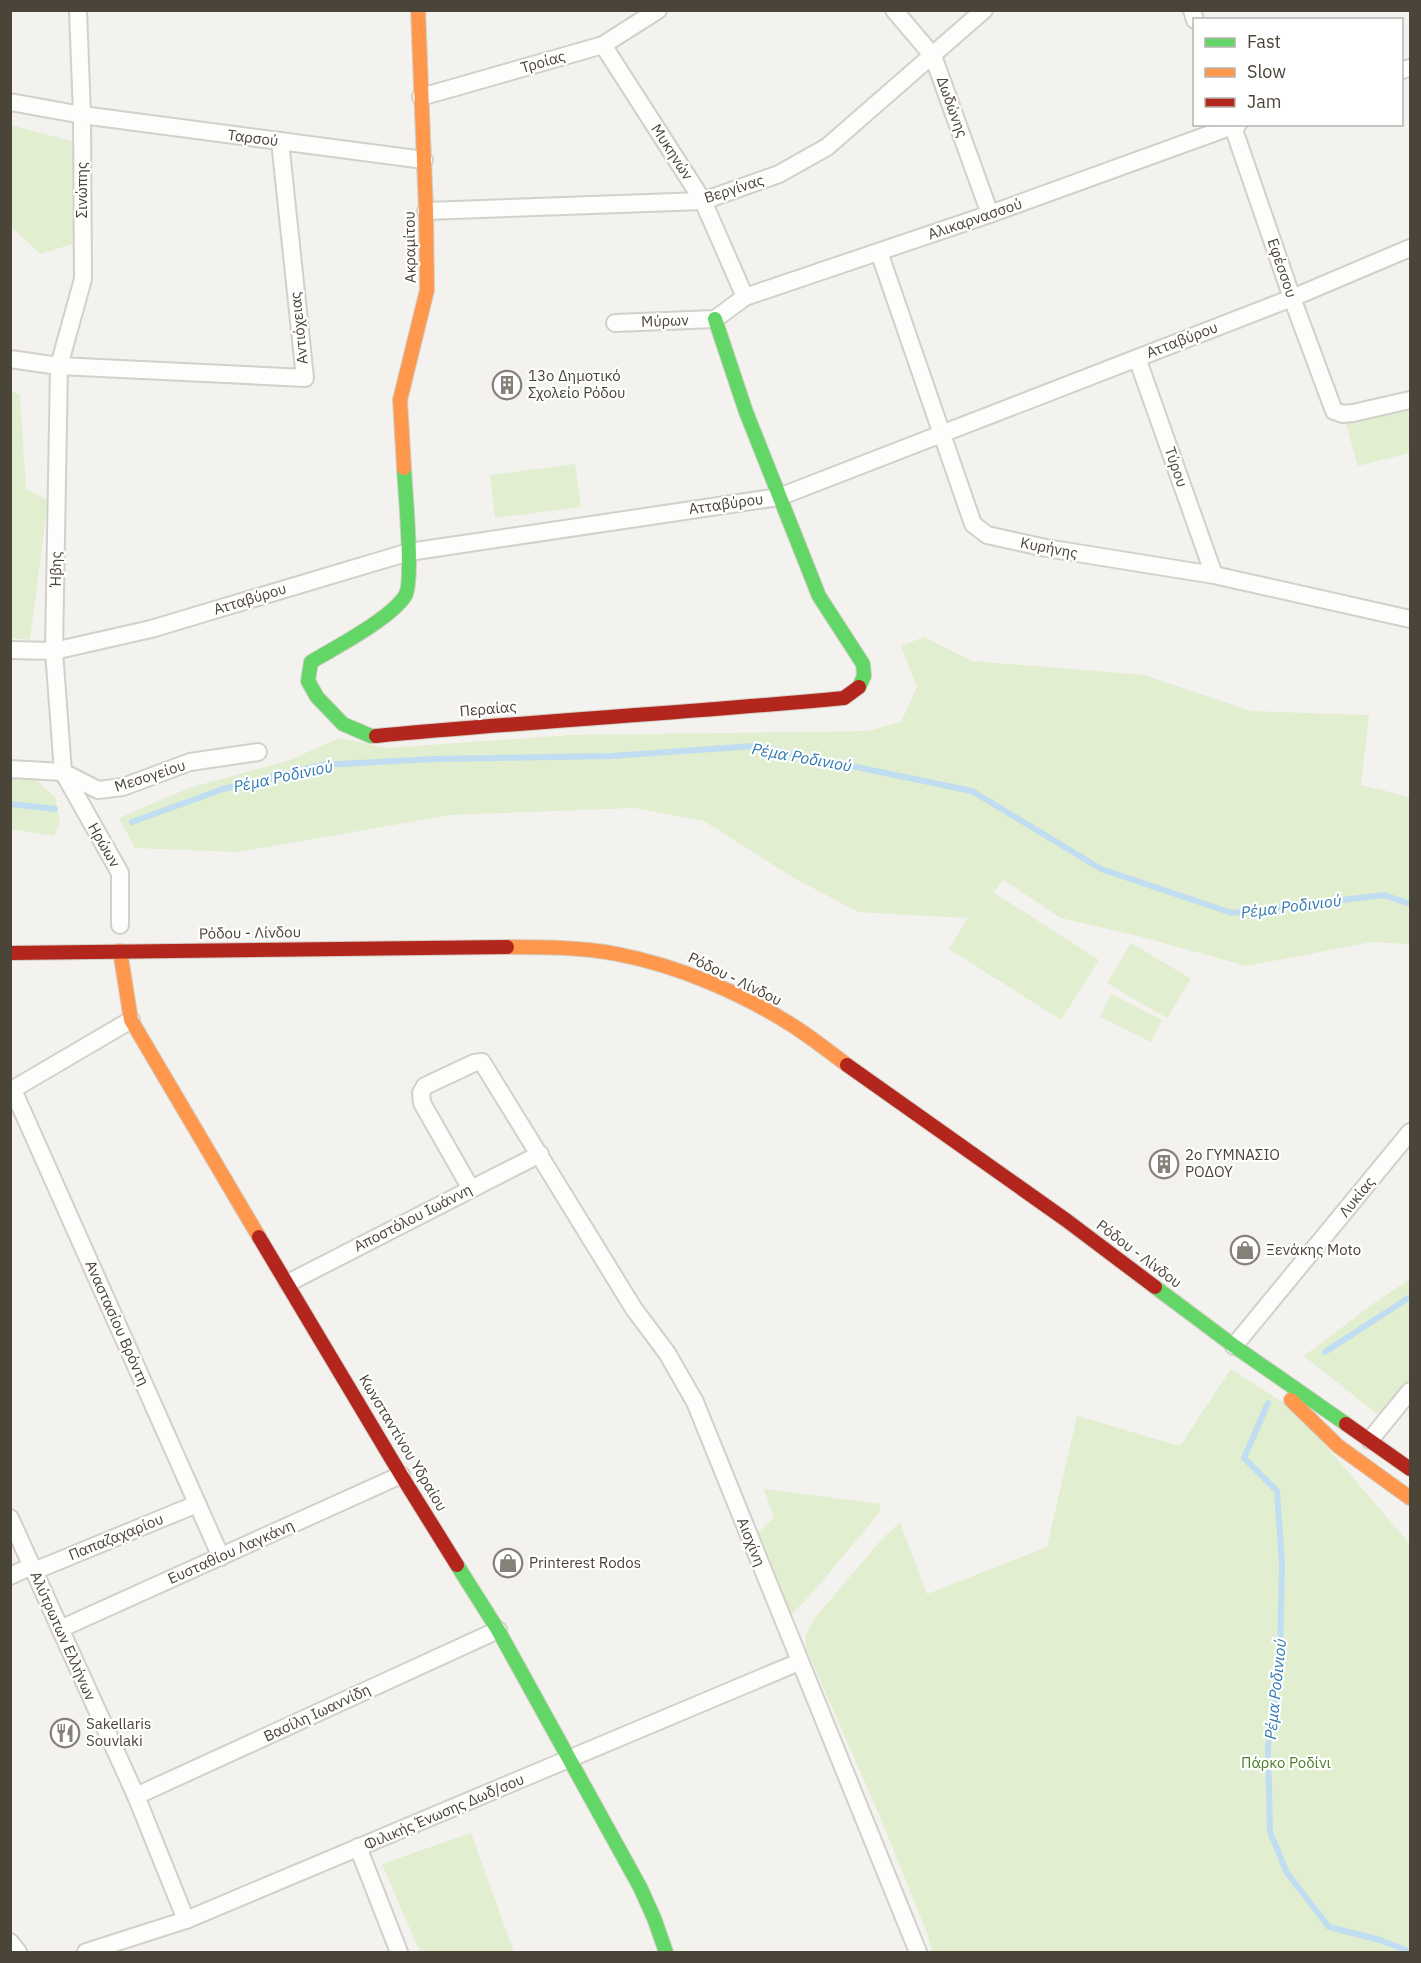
<svg xmlns="http://www.w3.org/2000/svg" width="1421" height="1963" viewBox="0 0 1421 1963" font-family="'IBM Plex Sans',sans-serif">
<style>
.green{fill:#e1eecf}
.lines{fill:none;stroke-linecap:round;stroke-linejoin:round}
.stream{stroke:#c0ddf1;stroke-width:6}
.street-casing{stroke:#d2d0cb;stroke-width:20}
.fast-casing{stroke:#d3cfc5;stroke-width:16}
.slow-casing{stroke:#d3cfc5;stroke-width:16}
.jam-casing{stroke:#d3cfc5;stroke-width:16}
.street{stroke:#fdfdfc;stroke-width:16}
.fast{stroke:#63d668;stroke-width:14}
.slow{stroke:#ff974d;stroke-width:14}
.jam{stroke:#b3261e;stroke-width:14}
.labels{text-anchor:middle;stroke-width:4.5;stroke-linejoin:round;paint-order:stroke}
.street-label{font-size:15px;fill:#4b4439;stroke:#fff}
.poi-label{font-size:15px;fill:#4b4439;stroke:#fff;text-anchor:start}
.park-label{font-size:15px;fill:#4a7f2a;stroke:#fff}
.water-label{font-size:16px;font-style:italic;fill:#2e7ab2;stroke:#fff}
</style>
<rect width="100%" height="100%" fill="#f4f2ee"/>
<!-- green -->
<g class="green">
<polygon points="11,125 75,142 75,243 41,254 11,227"/>
<polygon points="10,389 20,395 26,489 48,500 30,640 11,638"/>
<polygon points="1408,411 1410,422 1410,453 1358,466 1346,424"/>
<polygon points="575,464 581,507 495,518 490,475"/>
<polygon points="924,637 972,661 1144,675 1251,711 1369,715 1361,785 1410,797 1410,944 1372,942 1246,966 1146,938 1061,918 1004,880 993,892 1099,960 1061,1020 949,949 969,916 967,918 858,912 794,878 704,821 634,808 451,815 238,852 135,848 119,818 189,788 287,761 340,738 387,748 571,735 868,731 901,722 917,687 901,646"/>
<polygon points="11,773 28,773 55,797 60,821 54,836 11,829"/>
<polygon points="1131,943 1191,979 1167,1018 1107,983"/>
<polygon points="1111,994 1162,1020 1151,1042 1100,1017"/>
<polygon points="1410,1279 1410,1392 1386,1421 1304,1356 1377,1301"/>
<polygon points="1231,1369 1295,1410 1410,1544 1410,1952 932,1952 927,1933 880,1817 806,1648 806,1634 814,1619 881,1540 900,1522 927,1594 1047,1547 1077,1416 1180,1446"/>
<polygon points="764,1489 881,1504 879,1513 814,1591 792,1614 783,1613 756,1534 774,1518"/>
<polygon points="471,1833 514,1952 420,1952 382,1864"/>
</g>
<g class="lines">
<!-- stream -->
<g class="stream">
<polyline points="10,804 55,809"/>
<polyline points="132,822 223,789 321,765 434,759 611,756 755,746 972,791 1101,869 1232,913 1384,895 1410,904"/>
<polyline points="1325,1352 1410,1297"/>
<polyline points="1268,1403 1244,1458 1277,1491 1282,1563 1280,1658 1268,1747 1270,1832 1287,1873 1329,1927 1380,1940 1410,1952"/>
</g>
<!-- street casing -->
<g class="street-casing">
<g id="street">
<polyline points="78,10 82,115 83,279 59,366 54,651 63,772 120,873 120,925"/>
<polyline points="894,10 933,56 990,214"/>
<polyline points="1192,10 1195,20"/>
<polyline points="603,45 703,201 745,297"/>
<polyline points="1402,70 1410,68"/>
<polyline points="421,97 603,45 658,10"/>
<polyline points="10,102 82,115 424,160"/>
<polyline points="1232,124 1292,298 1334,411 1343,414 1353,413 1410,400"/>
<polyline points="426,211 703,201 779,174 827,147 984,10"/>
<polyline points="879,252 973,524 987,535 1046,548 1214,575 1410,619"/>
<polyline points="615,323 715,319 745,297 990,214 1238,124"/>
<polyline points="1137,358 1214,575"/>
<polyline points="10,359 59,366 305,378 280,141"/>
<polyline points="10,650 54,651 151,629 409,552 779,497 1292,298 1410,248"/>
<polyline points="10,769 63,772 98,790 123,787 190,762 258,752"/>
<polyline points="13,1090 221,1557"/>
<polyline points="10,1091 131,1020"/>
<polyline points="471,1189 422,1103 421,1093 425,1086 474,1063 482,1062 634,1309 667,1353 695,1402 918,1952"/>
<polyline points="288,1283 540,1154"/>
<polyline points="1234,1346 1410,1132"/>
<polyline points="1370,1440 1410,1391"/>
<polyline points="10,1518 136,1796 186,1920"/>
<polyline points="34,1571 197,1504"/>
<polyline points="10,1576 32,1566"/>
<polyline points="60,1629 401,1475"/>
<polyline points="136,1796 498,1630"/>
<polyline points="358,1847 399,1952"/>
<polyline points="10,1942 18,1952"/>
<polyline points="86,1952 186,1920 799,1662"/>
</g>
</g>
<!-- fast casing -->
<g class="fast-casing">
<g id="fast">
<polyline points="715,319 746,412 819,596 863,664 864,676 859,687"/>
<path d="M376,736H371L343,724L317,697L308,681L311,662C336,647 390,619 405,596C414,583 405,489 404,468"/>
<polyline points="1155,1287 1234,1346 1346,1424"/>
<polyline points="457,1565 498,1630 640,1887 654,1918 666,1952"/>
</g>
</g>
<!-- slow casing -->
<g class="slow-casing">
<g id="slow">
<polyline points="404,468 400,400 427,290 426,211 418,10"/>
<path d="M507,947C543,947 581,947 617,954C679,966 742,993 795,1027C813,1039 830,1052 847,1065"/>
<polyline points="120,951 131,1020 259,1237"/>
<polyline points="1291,1400 1338,1446 1410,1498"/>
</g>
</g>
<!-- jam casing -->
<g class="jam-casing">
<g id="jam">
<path d="M376,736C532,721 688,713 844,698L859,687"/>
<polyline points="10,953 507,947"/>
<polyline points="847,1065 1066,1220 1155,1287"/>
<polyline points="259,1237 401,1475 457,1565"/>
<polyline points="1346,1424 1410,1469"/>
</g>
</g>
<!-- street -->
<use href="#street" class="street"/>
<!-- fast -->
<use href="#fast" class="fast"/>
<!-- slow -->
<use href="#slow" class="slow"/>
<!-- jam -->
<use href="#jam" class="jam"/>
</g>
<!-- icons -->
<defs>
<g id="building-ring" transform="scale(1.5)"><circle r="9.5" fill="#fff" stroke="#868178" stroke-width="1.5"/><path d="M-4-6H4V6H1V3H-1V6H-4ZM-2.5-4.3h1.7v1.8h-1.7ZM.8-4.3h1.7v1.8H.8ZM-2.5-1h1.7V.8h-1.7ZM.8-1h1.7V.8H.8Z" fill="#868178"/></g>
<g id="shop-ring" transform="scale(1.5)"><circle r="9.5" fill="#fff" stroke="#868178" stroke-width="1.5"/><path d="M-5-2.5h2.3a2.7 3.5 0 0 1 5.4 0H5L5.5 6h-11ZM-1.5-2.5h3a1.5 2.3 0 0 0-3 0Z" fill="#868178"/></g>
<g id="restaurant-ring" transform="scale(1.5)"><circle r="9.5" fill="#fff" stroke="#868178" stroke-width="1.5"/><path d="M-5-6h1v4h1v-4h1v4h1v-4h1v5L-1.5 .5V6h-2V.5L-5-1ZM5-6V6H3V1.5H1.5Q1.5-4 5-6Z" fill="#868178"/></g>
</defs>
<g fill-rule="evenodd">
<use href="#building-ring" x="507" y="385"/>
<use href="#building-ring" x="1164" y="1164"/>
<use href="#shop-ring" x="1245" y="1250"/>
<use href="#shop-ring" x="508" y="1563"/>
<use href="#restaurant-ring" x="65" y="1733"/>
</g>
<g class="labels">
<!-- street labels -->
<g class="street-label">
<text transform="translate(543 62) rotate(-16)" y="5">Τροίας</text>
<text transform="translate(952 107) rotate(70)" y="5">Δωδώνης</text>
<text transform="translate(253 138) rotate(7)" y="5">Ταρσού</text>
<text transform="translate(672 152) rotate(57)" y="5">Μυκηνών</text>
<text transform="translate(734 189) rotate(-18)" y="5">Βεργίνας</text>
<text transform="translate(82 190) rotate(-90)" y="5">Σινώπης</text>
<text transform="translate(975 219) rotate(-19)" y="5">Αλικαρνασσού</text>
<text transform="translate(410 247) rotate(-91)" y="5">Ακραμίτου</text>
<text transform="translate(1282 268) rotate(71)" y="5">Εφέσσου</text>
<text transform="translate(665 321) rotate(-2)" y="5">Μύρων</text>
<text transform="translate(299 328) rotate(-96)" y="5">Αντιόχειας</text>
<text transform="translate(1182 340) rotate(-21)" y="5">Ατταβύρου</text>
<text transform="translate(1176 467) rotate(71)" y="5">Τύρου</text>
<text transform="translate(726 504) rotate(-8)" y="5">Ατταβύρου</text>
<text transform="translate(1049 548) rotate(11)" y="5">Κυρήνης</text>
<text transform="translate(56 569) rotate(-89)" y="5">Ήβης</text>
<text transform="translate(250 599) rotate(-17)" y="5">Ατταβύρου</text>
<text transform="translate(488 709) rotate(-5)" y="5">Περαίας</text>
<text transform="translate(150 776) rotate(-18)" y="5">Μεσογείου</text>
<text transform="translate(104 845) rotate(60)" y="5">Ηρώων</text>
<text transform="translate(250 933) rotate(-1)" y="5">Ρόδου - Λίνδου</text>
<text transform="translate(735 979) rotate(26)" y="5">Ρόδου - Λίνδου</text>
<text transform="translate(1357 1197) rotate(-51)" y="5">Λυκίας</text>
<text transform="translate(413 1218) rotate(-27)" y="5">Αποστόλου Ιωάννη</text>
<text transform="translate(1139 1254) rotate(37)" y="5">Ρόδου - Λίνδου</text>
<text transform="translate(117 1323) rotate(66)" y="5">Αναστασίου Βρόντη</text>
<text transform="translate(403 1443) rotate(59)" y="5">Κωνσταντίνου Υδραίου</text>
<text transform="translate(116 1537) rotate(-22)" y="5">Παπαζαχαρίου</text>
<text transform="translate(751 1542) rotate(68)" y="5">Αισχίνη</text>
<text transform="translate(231 1552) rotate(-24)" y="5">Ευσταθίου Λαγκάνη</text>
<text transform="translate(63 1636) rotate(66)" y="5">Αλύτρωτων Ελλήνων</text>
<text transform="translate(317 1713) rotate(-25)" y="5">Βασίλη Ιωαννίδη</text>
<text transform="translate(444 1812) rotate(-23)" y="5">Φιλικής Ένωσης Δωδ/σου</text>
</g>
<!-- poi labels -->
<g class="poi-label">
<text x="528" y="381">13ο Δημοτικό<tspan x="528" dy="17">Σχολείο Ρόδου</tspan></text>
<text x="1185" y="1160">2ο ΓΥΜΝΑΣΙΟ<tspan x="1185" dy="17">ΡΟΔΟΥ</tspan></text>
<text x="1266" y="1255">Ξενάκης Moto</text>
<text x="529" y="1568">Printerest Rodos</text>
<text x="86" y="1729">Sakellaris<tspan x="86" dy="17">Souvlaki</tspan></text>
</g>
<!-- park labels -->
<g class="park-label">
<text x="1286" y="1768">Πάρκο Ροδίνι</text>
</g>
<!-- water labels -->
<g class="water-label">
<text transform="translate(802 757) rotate(10)" y="6">Ρέμα Ροδινιού</text>
<text transform="translate(283 776) rotate(-12)" y="6">Ρέμα Ροδινιού</text>
<text transform="translate(1291 906) rotate(-7)" y="6">Ρέμα Ροδινιού</text>
<text transform="translate(1275 1689) rotate(-84)" y="6">Ρέμα Ροδινιού</text>
</g>
</g>
<!-- border -->
<rect width="1421" height="1963" fill="none" stroke="#4b4439" stroke-width="24"/>
<!-- legend -->
<rect x="1193" y="18" width="210" height="108" fill="#ffffff" stroke="#b7b4b0" stroke-width="1.5"/>
<rect x="1205" y="38" width="30" height="9" fill="#63d668" stroke="#b7b4b0" stroke-width="1.5"/>
<text x="1247" y="48" font-size="18" fill="#4b4439">Fast</text>
<rect x="1205" y="68" width="30" height="9" fill="#ff974d" stroke="#b7b4b0" stroke-width="1.5"/>
<text x="1247" y="78" font-size="18" fill="#4b4439">Slow</text>
<rect x="1205" y="98" width="30" height="9" fill="#b3261e" stroke="#b7b4b0" stroke-width="1.5"/>
<text x="1247" y="108" font-size="18" fill="#4b4439">Jam</text>
</svg>
